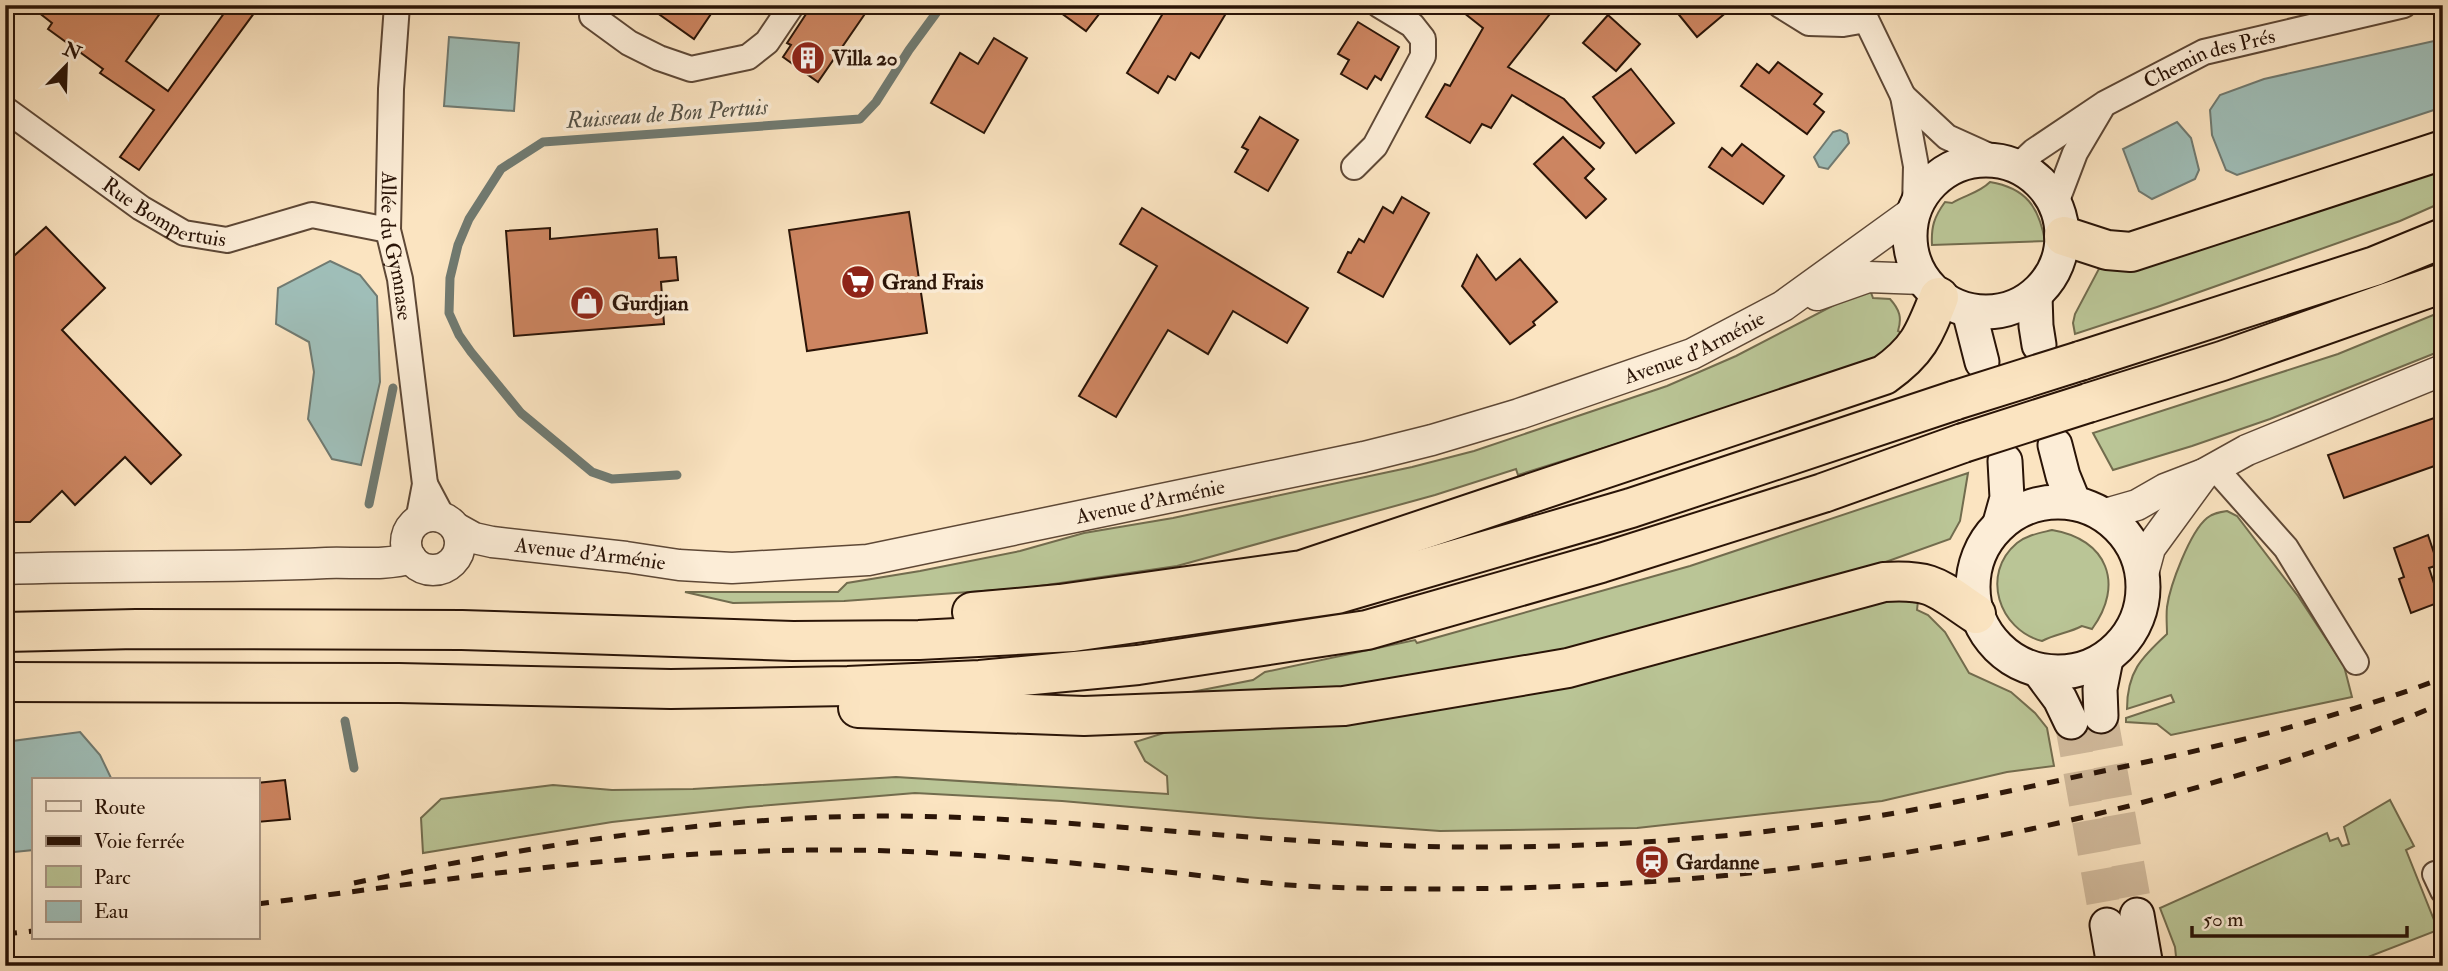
<svg xmlns="http://www.w3.org/2000/svg" width="2448" height="971" viewBox="0 0 2448 971" font-family="'IM FELL Double Pica',serif">
<style>
.green{fill:#bac596;stroke:#726c4e;stroke-width:2}
.water{fill:#9fbeb8;stroke:#707a71;stroke-width:2}
.lines{fill:none;stroke-linecap:round;stroke-linejoin:round}
.stream{stroke:#707a71;stroke-width:9}
.building{fill:#cd8561;stroke:#2a1407;stroke-width:2}
.secondary-tunnel{stroke:#d1ba9c;stroke-width:33;stroke-dasharray:33 17;stroke-linecap:butt}
.minor-casing{stroke:#5e4836;stroke-width:28}
.tertiary-casing{stroke:#5e4836;stroke-width:33}
.secondary-casing{stroke:#2a1407;stroke-width:37}
.trunk-casing{stroke:#2a1407;stroke-width:42}
.minor{stroke:#fcedd7;stroke-width:24}
.tertiary{stroke:#fcedd7;stroke-width:30}
.secondary{stroke:#fcedd7;stroke-width:33}
.trunk{stroke:#fbe4c1;stroke-width:38}
.rail{stroke:#2a1407;stroke-width:5;stroke-dasharray:12 12;stroke-linecap:butt}
.trunk-bridge-casing{stroke:#2a1407;stroke-width:42;stroke-linecap:butt}
.trunk-bridge{stroke:#fbe4c1;stroke-width:38}
.labels{text-anchor:middle;stroke-width:7;stroke-linejoin:round;paint-order:stroke}
.poi-label{font-size:21px;font-weight:bold;fill:#2a1407;stroke:#fcedd7;text-anchor:start}
.street-label{font-size:21px;fill:#2a1407;stroke:#fcedd7}
.water-label{font-size:23px;font-style:italic;fill:#535045;stroke:#fcedd7}
</style>
<rect width="100%" height="100%" fill="#fbe4c1"/>
<filter id="stains"><feTurbulence type="fractalNoise" baseFrequency=".00286" numOctaves="4"/><feColorMatrix values="0 0 0 0 .2 0 0 0 0 .09 0 0 0 0 .02 0 0 0 .5 -.17"/></filter>
<radialGradient id="worn" r=".72"><stop offset=".6" stop-color="#630" stop-opacity="0"/><stop offset="1" stop-color="#630" stop-opacity=".3"/></radialGradient>
<!-- green -->
<g class="green">
<polygon points="2443,164 2443,202 2400,221 2157,307 2075,334 2073,323 2075,314 2102,263"/>
<path d="M1990,182C2026,188 2039,207 2045,241L1932,245C1931,227 1934,217 1945,202L1952,203C1965,195 1979,193 1990,182Z"/>
<path d="M1869,287L1873,298L1890,299C1900,310 1902,318 1898,331L1909,337L1895,351L1706,416L1518,475L1516,469L1435,495L1177,566L1026,588L844,601L733,603L685,592H838L847,583L920,571L1020,551L1084,533L1173,518L1412,467L1474,451L1667,386L1736,356Z"/>
<polygon points="2443,311 2443,350 2270,419 2192,446 2113,470 2093,433 2338,354"/>
<polygon points="1968,473 1960,521 1950,539 1880,564 1699,616 1517,661 1356,687 1156,699 1253,680 1265,672 1415,640 1417,643 1690,566"/>
<path d="M2227,511L2237,516L2298,596L2344,666L2352,697L2171,735L2157,724L2126,722V718L2174,702L2171,695L2127,709C2127,672 2141,658 2167,634C2167,626 2166,616 2167,607C2170,585 2190,532 2207,518C2213,513 2220,512 2227,511Z"/>
<path d="M2052,530C2107,539 2125,584 2092,629L2082,626C2069,633 2055,634 2042,641C1999,630 1980,574 2017,543C2027,535 2040,533 2052,530Z"/>
<polygon points="1919,592 1917,610 1928,615 1945,632 1969,673 2011,692 2035,713 2047,728 2054,766 2007,772 1882,801 1637,828 1440,831 1258,818 1062,801 915,793 748,807 612,822 423,853 421,818 441,799 553,785 612,790 693,789 896,777 1168,794 1167,776 1145,761 1135,742 1167,732 1224,727"/>
<polygon points="2390,800 2414,846 2406,850 2438,930 2345,966 2177,966 2175,947 2160,908 2327,833 2330,841 2338,838 2342,846 2349,844 2344,827"/>
</g>
<!-- water -->
<g class="water">
<polygon points="449,37 519,43 514,111 444,106"/>
<polygon points="2443,39 2443,107 2237,175 2226,170 2212,135 2210,110 2220,95 2264,79"/>
<polygon points="2177,122 2191,138 2199,170 2195,179 2152,199 2139,191 2123,149"/>
<polygon points="1840,130 1847,134 1849,143 1828,169 1819,167 1814,157 1833,132"/>
<polygon points="330,261 360,275 377,296 380,382 361,465 332,459 308,419 314,372 309,342 276,324 278,288"/>
<polygon points="80,732 100,755 112,780 33,780 33,850 5,853 5,742"/>
</g>
<g class="lines">
<!-- stream -->
<g class="stream">
<polyline points="677,475 612,479 592,472 521,413 471,352 459,335 449,313 450,278 458,245 469,219 501,169 543,142 860,119 876,102 909,50 942,5"/>
<polyline points="369,504 393,388"/>
<polyline points="345,721 354,768"/>
</g>
</g>
<!-- building -->
<g class="building">
<polygon points="29,5 166,5 126,61 168,91 230,5 260,5 139,170 120,157 154,110 100,73 103,69 48,29 52,23"/>
<polygon points="646,5 717,5 694,39"/>
<polygon points="812,5 871,5 818,82 783,57 791,45 787,43"/>
<polygon points="1050,5 1106,5 1086,31"/>
<polygon points="1168,5 1231,5 1199,58 1191,53 1175,80 1168,76 1158,93 1127,73"/>
<polygon points="1454,5 1557,5 1508,67 1564,99 1604,143 1600,148 1512,95 1491,128 1482,124 1470,143 1426,117 1445,84 1450,86 1483,28"/>
<polygon points="1671,5 1735,5 1697,37"/>
<polygon points="1608,15 1640,44 1616,71 1583,43"/>
<polygon points="1358,22 1399,47 1381,80 1375,76 1367,89 1341,74 1349,60 1338,54"/>
<polygon points="994,38 1027,58 984,133 931,103 960,53 978,64"/>
<polygon points="1778,62 1822,94 1814,104 1824,112 1807,134 1741,86 1757,64 1769,73"/>
<polygon points="1631,69 1674,123 1636,153 1593,97"/>
<polygon points="1260,117 1298,140 1268,191 1235,172 1248,150 1242,147"/>
<polygon points="1563,137 1594,169 1585,178 1606,199 1586,218 1534,164"/>
<polygon points="1742,144 1784,176 1763,204 1709,167 1722,148 1732,156"/>
<polygon points="1402,197 1429,213 1383,297 1338,272 1348,252 1351,253 1359,239 1364,242 1383,207 1393,213"/>
<polygon points="1142,208 1308,308 1287,343 1233,311 1208,354 1168,330 1116,417 1079,396 1157,266 1120,244"/>
<polygon points="909,212 927,333 807,351 789,230"/>
<polygon points="46,227 105,288 62,330 181,455 151,484 125,457 75,505 62,491 30,522 7,522 5,501 5,264"/>
<polygon points="550,228 550,239 657,229 659,258 676,257 678,280 661,282 664,324 514,336 506,231"/>
<polygon points="1477,255 1496,280 1520,259 1557,302 1533,322 1535,325 1510,344 1462,286"/>
<polygon points="2437,417 2443,432 2443,463 2344,498 2328,455"/>
<polygon points="2428,535 2438,565 2429,568 2440,602 2411,613 2399,579 2404,577 2394,548"/>
<polygon points="285,780 290,819 257,822 257,783"/>
</g>
<g class="lines">
<!-- secondary-tunnel -->
<g class="secondary-tunnel">
<polyline points="2101,716 2137,915"/>
<polyline points="2071,722 2107,925"/>
</g>
<!-- minor casing -->
<g class="minor-casing">
<g id="minor">
<path id="s1" d="M397,5L391,89L388,230L400,279L425,484L418,521"/>
<polyline points="1780,5 1809,23 1843,24 1866,20"/>
<polyline points="1859,5 1903,96 1916,166 1915,207"/>
<polyline points="592,16 629,43 659,58 691,69 748,57 767,42 792,5"/>
<polyline points="1903,96 1947,137 1998,160"/>
<path id="s2" d="M5,109L141,208L184,233L227,240L312,215L388,230"/>
<path id="s3" d="M2018,166L2034,151L2104,104L2204,52L2404,5"/>
<polyline points="1354,167 1375,146 1423,56 1423,39 1412,25 1379,5"/>
<polyline points="2056,203 2075,153 2101,109"/>
<polyline points="2215,468 2286,548 2356,662"/>
<polyline points="425,484 443,518"/>
<polyline points="2435,874 2443,891"/>
</g>
</g>
<!-- tertiary casing -->
<g class="tertiary-casing">
<g id="tertiary">
<polyline points="1817,295 1868,277 1922,279"/>
<polyline points="2102,515 2137,505 2165,489 2204,474 2247,450 2443,370"/>
<circle cx="433" cy="543" r="27"/>
<path id="s4" d="M456,528L474,538L492,542L626,557L679,565L732,568L868,560L1364,457L1432,440L1519,414L1692,354L1783,306L1913,212"/>
<path d="M5,569C112,565 219,568 326,563C352,562 388,566 411,558"/>
<polyline points="2143,574 2150,548 2204,474"/>
</g>
</g>
<!-- secondary casing -->
<g class="secondary-casing">
<g id="secondary">
<circle cx="1986" cy="236" r="76"/>
<polyline points="2035,296 2036,326 2039,345"/>
<polyline points="1969,311 1982,362"/>
<polyline points="2055,445 2063,476 2074,503"/>
<circle cx="2058" cy="587" r="85"/>
<polyline points="2000,523 2007,498 2005,461"/>
<polyline points="2040,672 2060,699 2071,722"/>
<polyline points="2101,716 2100,689 2106,659"/>
<polyline points="2137,915 2146,966"/>
<polyline points="2107,925 2114,966"/>
</g>
</g>
<!-- trunk casing -->
<g class="trunk-casing">
<g id="trunk">
<polyline points="2064,236 2107,250 2131,252 2443,150"/>
<polyline points="2080,361 2375,266 2443,238"/>
<polyline points="2088,403 2222,361 2443,283"/>
<path d="M972,612L1060,604L1302,570L1884,375C1918,351 1924,335 1939,297"/>
<polyline points="5,632 136,629 462,630 793,641 919,640 1073,632 1337,594 1631,508 1956,400"/>
<polyline points="5,682 399,683 671,689 848,686 980,680 1138,665 1367,630 1601,563 1823,493 1963,443"/>
<path d="M858,708L1084,716L1344,706L1568,668L1884,582C1933,579 1937,588 1976,614"/>
</g>
</g>
<!-- minor -->
<use href="#minor" class="minor"/>
<!-- tertiary -->
<use href="#tertiary" class="tertiary"/>
<!-- secondary -->
<use href="#secondary" class="secondary"/>
<!-- trunk -->
<use href="#trunk" class="trunk"/>
<!-- rail -->
<g class="rail">
<path d="M354,883C532,846 707,816 890,816C1089,817 1285,848 1484,847C1629,847 1775,835 1918,809C1973,799 2029,787 2084,775C2206,750 2327,722 2443,678"/>
<path d="M257,904C448,880 640,849 833,850C948,850 1062,862 1177,873C1224,878 1273,885 1321,887C1625,897 1930,868 2222,780C2297,758 2371,734 2443,703"/>
<polyline points="5,934 33,931"/>
</g>
<!-- trunk-bridge casing -->
<g class="trunk-bridge-casing">
<g id="trunk-bridge">
<polyline points="1956,400 2080,361"/>
<polyline points="1963,443 2088,403"/>
</g>
</g>
<!-- trunk-bridge -->
<use href="#trunk-bridge" class="trunk-bridge"/>
</g>
<!-- icons -->
<defs>
<g id="building-disc" transform="scale(1.75)"><circle r="9.5" fill="#8f2418" stroke="#fcedd7"/><path d="M-4-6H4V6H1V3H-1V6H-4ZM-2.5-4.3h1.7v1.8h-1.7ZM.8-4.3h1.7v1.8H.8ZM-2.5-1h1.7V.8h-1.7ZM.8-1h1.7V.8H.8Z" fill="#fff"/></g>
<g id="supermarket-disc" transform="scale(1.75)"><circle r="9.5" fill="#8f2418" stroke="#fcedd7"/><path d="M-6-5.5h2.5l.6 2H6L4.5 2H-2.5L-4.4-4H-6ZM-1.5 3.2a1.3 1.3 0 1 0 .1 0ZM3 3.2a1.3 1.3 0 1 0 .1 0Z" fill="#fff"/></g>
<g id="shop-disc" transform="scale(1.75)"><circle r="9.5" fill="#8f2418" stroke="#fcedd7"/><path d="M-5-2.5h2.3a2.7 3.5 0 0 1 5.4 0H5L5.5 6h-11ZM-1.5-2.5h3a1.5 2.3 0 0 0-3 0Z" fill="#fff"/></g>
<g id="station-disc" transform="scale(1.75)"><circle r="9.5" fill="#8f2418" stroke="#fcedd7"/><path d="M-3-6H3Q5-6 5-4V2Q5 4 3 4L4.5 6H3L1.5 4h-3L-3 6H-4.5L-3 4Q-5 4-5 2V-4Q-5-6-3-6ZM-3.5-4v3h7v-3ZM-3.5 1v1.5H-2V1ZM2 1v1.5H3.5V1Z" fill="#fff"/></g>
</defs>
<g fill-rule="evenodd">
<use href="#building-disc" x="808" y="58"/>
<use href="#supermarket-disc" x="858" y="282"/>
<use href="#shop-disc" x="587" y="303"/>
<use href="#station-disc" x="1652" y="862"/>
</g>
<g class="labels">
<!-- poi labels -->
<g class="poi-label">
<text x="832" y="65">Villa 20</text>
<text x="882" y="289">Grand Frais</text>
<text x="612" y="310">Gurdjian</text>
<text x="1676" y="869">Gardanne</text>
</g>
<!-- street labels -->
<g class="street-label">
<text dy="7" stroke="none"><textPath href="#s3" startOffset="222">Chemin des Prés</textPath></text>
<text dy="7" stroke="none"><textPath href="#s2" startOffset="192">Rue Bompertuis</textPath></text>
<text dy="7" stroke="none"><textPath href="#s1" startOffset="242">Allée du Gymnase</textPath></text>
<text dy="7" stroke="none"><textPath href="#s4" startOffset="1272">Avenue d'Arménie</textPath></text>
<text dy="7" stroke="none"><textPath href="#s4" startOffset="705">Avenue d'Arménie</textPath></text>
<text dy="7" stroke="none"><textPath href="#s4" startOffset="138">Avenue d'Arménie</textPath></text>
</g>
<!-- water labels -->
<g class="water-label">
<text transform="translate(667 113) rotate(-4)" y="8">Ruisseau de Bon Pertuis</text>
</g>
</g>
<!-- margin -->
<rect width="2448" height="971" fill="none" stroke="#fbe4c1" stroke-width="28"/>
<rect x="7" y="7" width="2434" height="957" fill="none" stroke="#2a1407" stroke-width="3.5"/>
<rect x="14" y="14" width="2420" height="943" fill="none" stroke="#2a1407" stroke-width="2"/>
<!-- legend -->
<rect x="32" y="778" width="228" height="161" fill="#fcedd7" stroke="#a89684" stroke-width="2"/>
<rect x="46" y="801" width="35" height="10" fill="#fcedd7" stroke="#a89684" stroke-width="2"/>
<text x="94" y="814" font-size="21" fill="#2a1407">Route</text>
<rect x="46" y="836" width="35" height="10" fill="#2a1407" stroke="#a89684" stroke-width="2"/>
<text x="94" y="848" font-size="21" fill="#2a1407">Voie ferrée</text>
<rect x="46" y="866" width="35" height="21" fill="#bac596" stroke="#a89684" stroke-width="2"/>
<text x="94" y="884" font-size="21" fill="#2a1407">Parc</text>
<rect x="46" y="901" width="35" height="21" fill="#9fbeb8" stroke="#a89684" stroke-width="2"/>
<text x="94" y="918" font-size="21" fill="#2a1407">Eau</text>
<!-- north arrow -->
<g transform="translate(66 66) rotate(23)" stroke="#fcedd7" stroke-width="5" paint-order="stroke">
<path d="M0-5L12 26L0 18L-12 26Z" fill="#2a1407"/>
<text y="-10" font-size="19" font-weight="bold" text-anchor="middle" fill="#2a1407">N</text>
</g>
<!-- scale -->
<path d="M2192 926v10h215v-10" fill="none" stroke="#2a1407" stroke-width="3.5"/>
<text x="2203" y="926" font-size="21" fill="#2a1407" stroke="#fcedd7" stroke-width="5" paint-order="stroke">50 m</text>
<rect width="100%" height="100%" filter="url(#stains)"/>
<rect width="100%" height="100%" fill="url(#worn)"/>
</svg>
